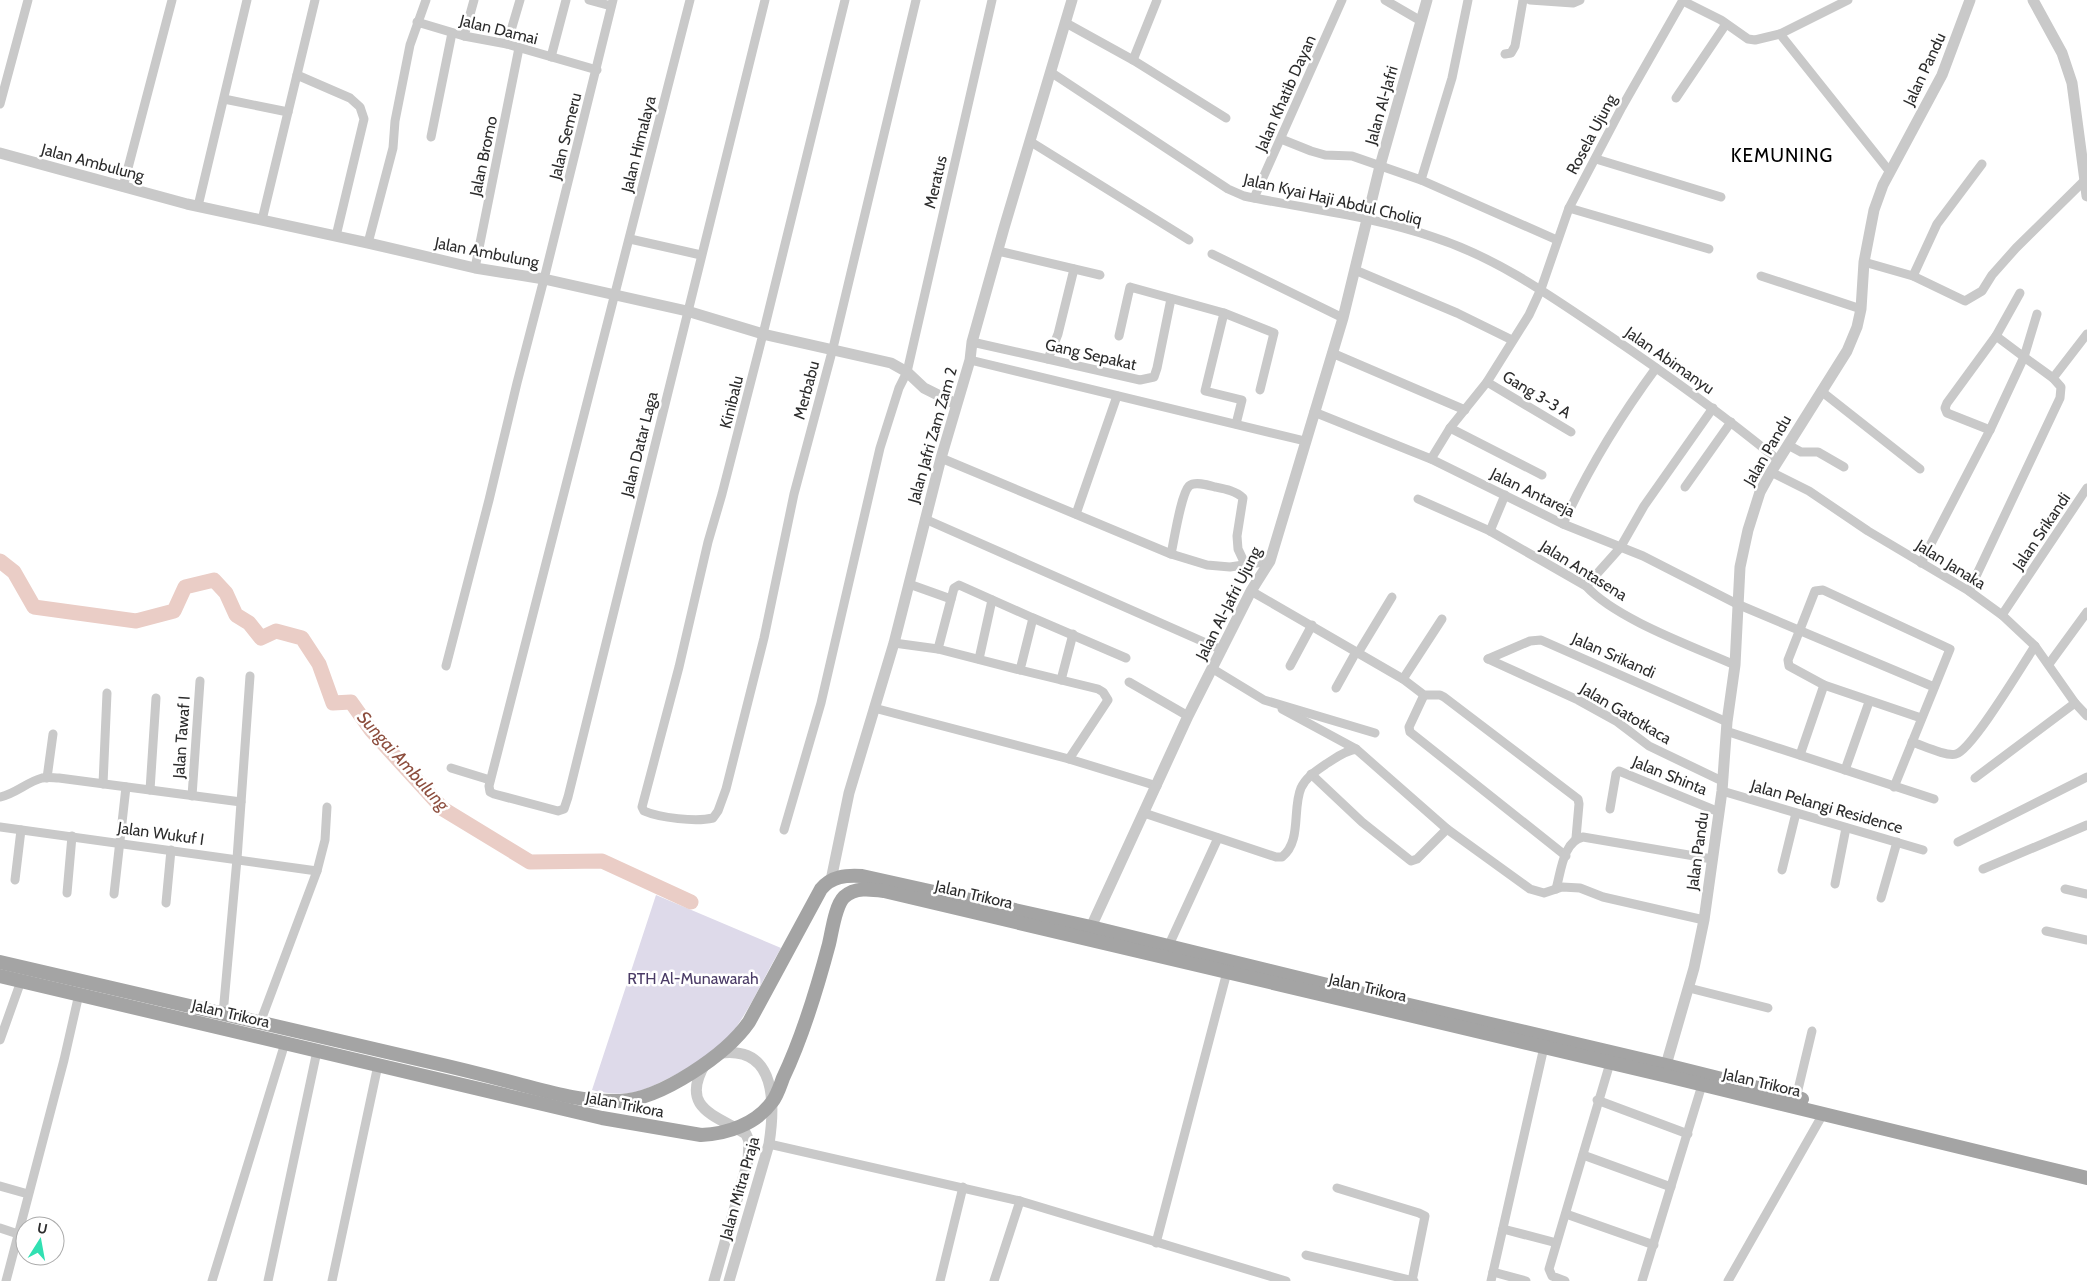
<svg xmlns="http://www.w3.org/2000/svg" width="2087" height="1281" viewBox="0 0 2087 1281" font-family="Cabin,sans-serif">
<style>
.green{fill:#dedaea}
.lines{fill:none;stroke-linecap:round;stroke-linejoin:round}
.river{stroke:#eacdc6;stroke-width:15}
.minor{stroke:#c9c9c9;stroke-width:9}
.tertiary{stroke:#c9c9c9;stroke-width:11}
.primary{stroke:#a4a4a4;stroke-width:14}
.labels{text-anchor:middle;stroke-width:5;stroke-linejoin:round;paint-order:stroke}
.street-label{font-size:16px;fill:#2c2c2c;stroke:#fff}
.park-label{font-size:16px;fill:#4a3b66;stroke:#fff}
.water-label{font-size:18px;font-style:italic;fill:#8c4d3d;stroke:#fff}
.quarter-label{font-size:19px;letter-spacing:1px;fill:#000;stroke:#fff}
</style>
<rect width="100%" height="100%" fill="#fff"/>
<!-- green -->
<path class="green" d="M656,895L781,948C765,975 753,1003 735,1029C731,1035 727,1043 722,1047C706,1062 687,1068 669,1078C640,1093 624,1098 592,1090Z"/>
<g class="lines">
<!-- river -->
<polyline class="river" points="0,561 14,572 34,607 136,621 174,611 185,587 214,580 226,593 236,615 249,623 261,638 276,631 302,638 319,664 333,703 351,702 371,730 443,809 530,862 602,861 691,902"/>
<!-- minor -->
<g class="minor">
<polyline points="589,0 611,6"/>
<polyline points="690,0 489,786 490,792 494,794 558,811 564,809 568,797 765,0"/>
<path d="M845,0L763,334L722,494L708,542L679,667L642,807L644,811C660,818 696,822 713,818L718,811L726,789L764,638L794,494L833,348L916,0"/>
<polyline points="1385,0 1421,21"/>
<polyline points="1530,0 1573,3 1580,0"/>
<polyline points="1683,1 1721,20 1748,39 1755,40 1780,34 1848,0"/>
<polyline points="417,22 464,36 507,44 597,70"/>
<polyline points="1066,23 1133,60 1226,118"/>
<polyline points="1780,34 1890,172"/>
<polyline points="464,36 474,0"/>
<polyline points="507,44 520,0"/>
<polyline points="1505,54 1511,53 1515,46 1523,0"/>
<polyline points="551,57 566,0"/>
<polyline points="1133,60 1157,0"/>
<path d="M1052,73L1228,189L1244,196C1307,209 1372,216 1433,237C1495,257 1548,294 1601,330C1662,371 1721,413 1778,460"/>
<polyline points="297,75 350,98 360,107 364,119 336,236"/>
<polyline points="1676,98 1726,24"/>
<polyline points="224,99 288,112"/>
<polyline points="0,104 28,0"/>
<polyline points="431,137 452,33"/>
<polyline points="1281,139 1311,151 1325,155 1352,156 1421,180 1557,240"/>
<polyline points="1031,142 1189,240"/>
<polyline points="1596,159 1721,197"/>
<polyline points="1421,180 1452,78 1468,0"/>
<polyline points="123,187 172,0"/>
<polyline points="1254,198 1342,0"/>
<polyline points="198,206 247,0"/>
<polyline points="1569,208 1709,249"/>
<polyline points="262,220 315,0"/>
<polyline points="630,239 701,255"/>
<polyline points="368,243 393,148 395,121 410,45 426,0"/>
<polyline points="998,251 1100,275"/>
<polyline points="1212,254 1343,318"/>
<polyline points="1864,262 1913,276 1965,301 1982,291 1992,275 2016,248 2085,180"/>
<polyline points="475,268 519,48"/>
<polyline points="1355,270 1457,313 1512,340"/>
<polyline points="1761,276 1861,309"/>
<polyline points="1913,276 1937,224 1982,164"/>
<polyline points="1224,313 1205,391 1242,400 1236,424"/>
<polyline points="1119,336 1130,287 1224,313 1274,333 1260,390"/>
<polyline points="1996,336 2024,357 2037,314"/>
<polyline points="972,342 1140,380 1154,377 1157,368 1171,299"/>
<polyline points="1332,353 1465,410"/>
<polyline points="1048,359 1058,334 1074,269"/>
<polyline points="970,360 1305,441"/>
<polyline points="1487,382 1571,432"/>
<polyline points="1821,391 1920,469"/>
<polyline points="1314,412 1431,459 1563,524 1643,556 1737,604 1934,687"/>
<polyline points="1450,428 1542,475"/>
<polyline points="1990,430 1947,413 1945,408 1947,403 1996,336 2020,293"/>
<polyline points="1788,445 1801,452 1818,452 1844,467"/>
<polyline points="941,458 1171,554 1207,565 1230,567 1270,561"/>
<polyline points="1431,459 1450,428 1487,382 1529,315 1541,289 1569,208 1622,107 1683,0"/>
<polyline points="1771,472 1809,491 1868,531 1969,591 2002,615 2035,646 2075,703 2087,716"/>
<polyline points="1685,487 1731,422"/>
<path d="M1418,499L1490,531L1586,586C1616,619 1692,646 1735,665"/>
<polyline points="1076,514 1117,396"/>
<polyline points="925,519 1222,650"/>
<path d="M1563,524C1588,469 1620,417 1656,368"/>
<polyline points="1490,531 1505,495"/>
<path d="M1171,554C1174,541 1181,494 1189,486C1195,481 1208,485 1215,487C1225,489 1236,491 1243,498L1237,536L1238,549L1245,564"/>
<polyline points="1921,563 1990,430 2024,357 2053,378"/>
<polyline points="909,584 951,599"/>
<polyline points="1586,586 1620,548 1644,506 1713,408"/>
<polyline points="1251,591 1403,679 1424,695 1440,695 1444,697 1578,799 1579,804 1576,838"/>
<polyline points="1969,591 2060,398 2061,387 2053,378 2087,334"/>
<polyline points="2002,615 2087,488"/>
<polyline points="894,643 938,649"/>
<polyline points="1358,653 1392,597"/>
<polyline points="979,659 992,600"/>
<polyline points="1488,659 1578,700 1616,721 1649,746 1722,781"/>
<polyline points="1488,659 1530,641 1541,640 1727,722"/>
<polyline points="2049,664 2087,612"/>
<polyline points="446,666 489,500 517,383 544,279 613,0"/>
<polyline points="1290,666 1312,625"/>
<polyline points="1213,669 1264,700 1375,733"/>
<polyline points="1020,670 938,649 954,588 959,585 1033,618"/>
<polyline points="1403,679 1442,619"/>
<polyline points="1061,680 1073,634"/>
<polyline points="1129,682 1188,716"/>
<polyline points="1336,688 1356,652"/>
<polyline points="1424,695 1409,727 1410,732 1566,856"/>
<polyline points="874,708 1069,759 1157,786"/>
<polyline points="1282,709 1356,749"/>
<polyline points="1726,731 1934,799"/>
<path d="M1912,742C1922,745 1946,757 1956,754C1972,750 2023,664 2035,646"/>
<polyline points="1800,755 1824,685"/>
<polyline points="1069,759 1108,700 1103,692 1098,689 1020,670 1033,618 1126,658"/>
<polyline points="451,768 490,780"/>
<polyline points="1845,770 1869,702"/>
<polyline points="1311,774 1362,822 1411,861 1417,859 1447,829"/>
<polyline points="47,778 53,734"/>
<polyline points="1975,778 2075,703"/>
<polyline points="103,784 107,693"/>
<polyline points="1894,787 1950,649 1823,590 1815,591 1788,660 1789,666 1824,685 1921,718"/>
<polyline points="150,790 156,698"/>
<polyline points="1722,791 1923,850"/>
<polyline points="192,796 200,681"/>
<path d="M0,797C15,794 27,782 42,778C48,777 54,778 59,778L241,802"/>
<polyline points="1610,809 1616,774 1619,771 1719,812"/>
<path d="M1144,813L1276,857H1282C1302,841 1292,809 1301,788C1306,777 1316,771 1326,764C1336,758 1344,751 1356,749L1447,829L1530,889L1544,893L1562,887L1580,888L1603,897L1704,920"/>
<polyline points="0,827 317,871"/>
<polyline points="784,830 821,703 880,448 899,388 907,372 992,0"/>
<polyline points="1958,842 2087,777"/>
<polyline points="1983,869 2087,825"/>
<polyline points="1782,870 1796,813"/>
<polyline points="15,880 21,830"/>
<polyline points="1835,884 1846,828"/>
<path d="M1556,889C1561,872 1563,841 1583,837L1712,859"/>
<polyline points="2065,889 2087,894"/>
<polyline points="67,893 72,836"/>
<polyline points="114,894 126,787"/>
<polyline points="1881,898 1897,842"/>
<polyline points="166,903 171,850"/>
<polyline points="2046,931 2087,940"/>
<polyline points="1168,947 1218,838"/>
<polyline points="1689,988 1768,1008"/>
<polyline points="223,1014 237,859 250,676"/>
<polyline points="260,1023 317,871 325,840 327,807"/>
<polyline points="0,1040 21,981"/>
<polyline points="1796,1098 1812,1031"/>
<polyline points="1597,1100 1688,1134"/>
<polyline points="769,1144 1020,1201 1286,1281"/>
<polyline points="1583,1155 1671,1187"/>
<polyline points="0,1186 28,1194"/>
<polyline points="1337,1188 1419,1213 1425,1216 1412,1281"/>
<polyline points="1566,1214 1654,1245"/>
<polyline points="0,1228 18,1234"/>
<polyline points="1503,1229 1553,1242"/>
<polyline points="1156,1243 1227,972"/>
<polyline points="1306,1255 1414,1281"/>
<polyline points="1493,1272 1526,1281"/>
<polyline points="6,1281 64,1060 79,994"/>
<polyline points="212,1281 285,1043"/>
<polyline points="268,1281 317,1051"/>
<polyline points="332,1281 378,1065"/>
<polyline points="940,1281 963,1187"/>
<polyline points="994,1281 1020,1201"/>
<polyline points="1491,1281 1544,1047"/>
<polyline points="1565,1281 1552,1276 1549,1269 1610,1063"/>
<polyline points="1642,1281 1702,1085"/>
<polyline points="1728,1281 1823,1114"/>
</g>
<!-- tertiary -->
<g class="tertiary">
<polyline points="2033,0 2062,53 2072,83 2087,196"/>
<polyline points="0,153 187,204 368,243 475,268 544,279 687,311 763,334 891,363 907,372 924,388 956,404"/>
<polyline points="831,880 849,793 894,643 941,458 970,360 972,342 1004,228 1072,0"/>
<polyline points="1091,927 1188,716 1251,591 1270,561 1343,318 1380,166 1427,0"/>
<path d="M721,1053C777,1046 775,1105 769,1144L729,1281"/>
<path d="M705,1064C679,1109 716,1115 746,1134L749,1141L748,1161L714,1281"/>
<polyline points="1666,1065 1694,968 1704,920 1722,791 1727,722 1735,665 1740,567 1748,530 1760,492 1771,472 1847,351 1857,327 1861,309 1864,262 1874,210 1883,185 1942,75 1970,0"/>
</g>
<!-- primary -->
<g class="primary">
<path d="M0,962C143,995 286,1029 430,1062C461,1069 492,1077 522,1085C556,1094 584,1102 620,1101C661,1099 726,1055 749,1022L821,889C832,876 846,875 862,876L1091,927L1405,1004L1666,1065L1802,1099"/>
<path d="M0,976L602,1118L701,1135C727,1134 756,1124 772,1102C777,1096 780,1086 783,1078C803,1036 817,989 829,944C832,932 835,906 844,897C855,887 870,889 884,891L1667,1076L2087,1178"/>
</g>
</g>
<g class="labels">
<!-- street labels -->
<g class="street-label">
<text transform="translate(499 29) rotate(14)" y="6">Jalan Damai</text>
<text transform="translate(1924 69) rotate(-65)" y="6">Jalan Pandu</text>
<text transform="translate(1285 93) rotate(-66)" y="6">Jalan Khatib Dayan</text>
<text transform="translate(1381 105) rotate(-74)" y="6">Jalan Al-Jafri</text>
<text transform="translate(1591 134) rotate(-62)" y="6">Rosela Ujung</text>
<text transform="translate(565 136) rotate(-76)" y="6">Jalan Semeru</text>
<text transform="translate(638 144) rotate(-76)" y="6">Jalan Himalaya</text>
<text transform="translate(483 156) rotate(-78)" y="6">Jalan Bromo</text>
<text transform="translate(93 162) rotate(15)" y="6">Jalan Ambulung</text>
<text transform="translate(935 182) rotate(-77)" y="6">Meratus</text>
<text transform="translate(1333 199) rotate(13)" y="6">Jalan Kyai Haji Abdul Choliq</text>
<text transform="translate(487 252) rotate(11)" y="6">Jalan Ambulung</text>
<text transform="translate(1091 354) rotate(13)" y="6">Gang Sepakat</text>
<text transform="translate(1670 360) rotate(35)" y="6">Jalan Abimanyu</text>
<text transform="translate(806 390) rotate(-75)" y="6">Merbabu</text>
<text transform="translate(1537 394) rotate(31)" y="6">Gang 3-3 A</text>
<text transform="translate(731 402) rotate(-76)" y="6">Kinibalu</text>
<text transform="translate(932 435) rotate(-74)" y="6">Jalan Jafri Zam Zam 2</text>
<text transform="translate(639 444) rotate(-76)" y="6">Jalan Datar Laga</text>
<text transform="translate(1767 450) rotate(-60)" y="6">Jalan Pandu</text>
<text transform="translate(1533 492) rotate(26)" y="6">Jalan Antareja</text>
<text transform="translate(2041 531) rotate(-56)" y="6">Jalan Srikandi</text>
<text transform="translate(1951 564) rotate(32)" y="6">Jalan Janaka</text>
<text transform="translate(1584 570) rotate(32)" y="6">Jalan Antasena</text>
<text transform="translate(1228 603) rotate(-63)" y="6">Jalan Al-Jafri Ujung</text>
<text transform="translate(1614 655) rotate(24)" y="6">Jalan Srikandi</text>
<text transform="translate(1626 713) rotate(31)" y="6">Jalan Gatotkaca</text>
<text transform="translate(181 737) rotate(-86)" y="6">Jalan Tawaf I</text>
<text transform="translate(1670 775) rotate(22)" y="6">Jalan Shinta</text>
<text transform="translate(1827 806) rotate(16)" y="6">Jalan Pelangi Residence</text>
<text transform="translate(161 833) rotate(8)" y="6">Jalan Wukuf I</text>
<text transform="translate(1697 851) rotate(-82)" y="6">Jalan Pandu</text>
<text transform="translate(974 894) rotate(13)" y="6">Jalan Trikora</text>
<text transform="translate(1368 987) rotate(13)" y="6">Jalan Trikora</text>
<text transform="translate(231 1013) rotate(13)" y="6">Jalan Trikora</text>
<text transform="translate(1762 1082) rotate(13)" y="6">Jalan Trikora</text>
<text transform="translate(625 1104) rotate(11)" y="6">Jalan Trikora</text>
<text transform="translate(739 1188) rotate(-74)" y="6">Jalan Mitra Praja</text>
</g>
<!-- park labels -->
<g class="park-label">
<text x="693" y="984">RTH Al-Munawarah</text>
</g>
<!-- water labels -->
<g class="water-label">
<text transform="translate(403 761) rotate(48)" y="6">Sungai Ambulung</text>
</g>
<!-- quarter labels -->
<g class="quarter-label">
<text x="1782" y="162">KEMUNING</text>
</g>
</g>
<!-- north arrow -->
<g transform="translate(40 1241) rotate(11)"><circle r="24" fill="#ffffff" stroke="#ababab"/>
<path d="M0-4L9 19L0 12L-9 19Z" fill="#31e0b2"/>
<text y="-8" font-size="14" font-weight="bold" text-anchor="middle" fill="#2c2c2c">U</text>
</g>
</svg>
